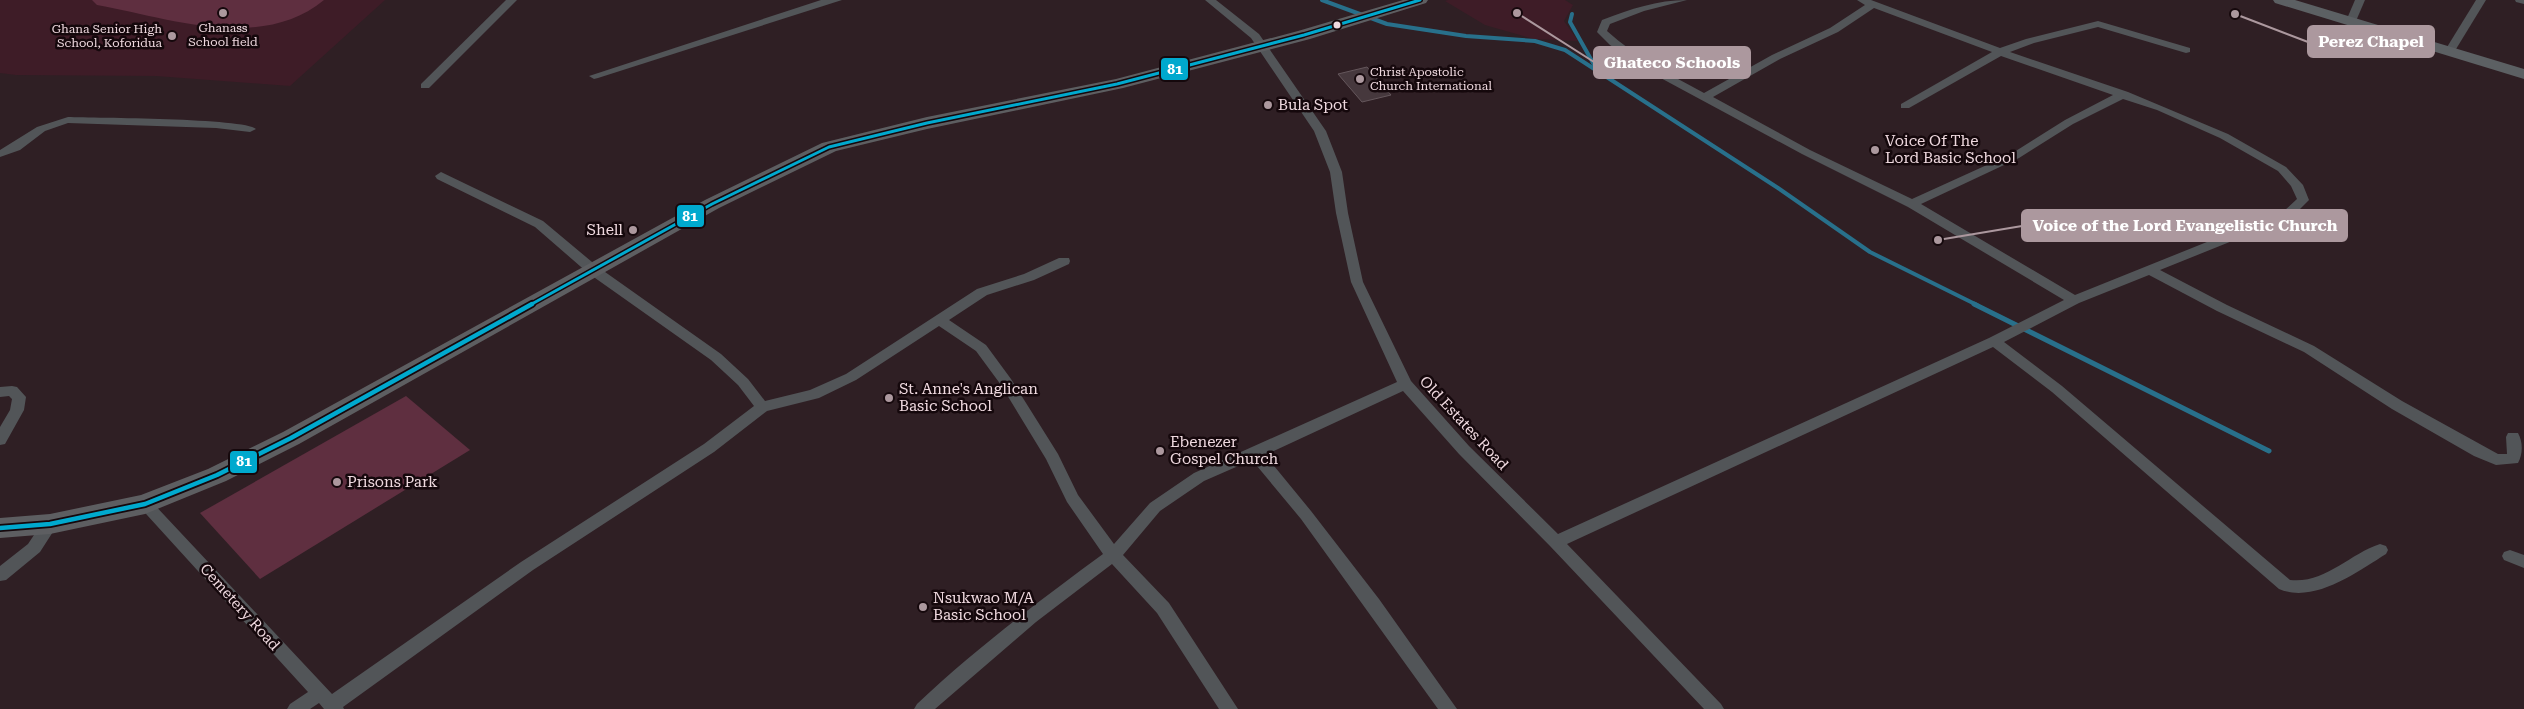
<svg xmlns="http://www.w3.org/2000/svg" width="2524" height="709" viewBox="0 0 2524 709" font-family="'Roboto Serif',serif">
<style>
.built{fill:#3e1c27}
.green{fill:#5f2f40}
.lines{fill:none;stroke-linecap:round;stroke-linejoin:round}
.stream-far1{stroke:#28708b;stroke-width:4}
.stream{stroke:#28708b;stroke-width:5}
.building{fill:#46383d;stroke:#65575c}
.street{fill:#525558;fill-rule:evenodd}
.secondary{fill:#5c6063;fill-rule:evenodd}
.primary{fill:#5d5e61;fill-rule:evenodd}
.bus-1-far1-casing{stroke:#15080c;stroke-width:6}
.bus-1-casing{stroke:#15080c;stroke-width:8}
.bus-1-far1{stroke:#00a9ce;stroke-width:3}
.bus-1{stroke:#00a9ce;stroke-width:4.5}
.poi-dot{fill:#ac989e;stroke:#15080c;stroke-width:2}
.bus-dot{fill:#efd9df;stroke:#15080c;stroke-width:2}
.labels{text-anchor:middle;stroke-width:5;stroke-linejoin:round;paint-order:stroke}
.far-poi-label{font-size:12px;fill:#efd9df;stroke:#15080c}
.poi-label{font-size:15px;fill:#efd9df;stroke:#15080c;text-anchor:start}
.street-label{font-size:15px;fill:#efd9df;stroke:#15080c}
.leader{fill:none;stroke:#ac989e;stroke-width:2}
.callout-dot{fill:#ac989e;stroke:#15080c;stroke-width:2}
.callout{fill:#ac989e;stroke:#ac989e;stroke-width:2}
.callout-label{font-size:16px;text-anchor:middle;font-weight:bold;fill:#fff}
.line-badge{stroke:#15080c;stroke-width:2}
.badge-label{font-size:14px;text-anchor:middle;font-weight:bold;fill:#fff}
</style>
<rect width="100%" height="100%" fill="#2f1f24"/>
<!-- built -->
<g class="built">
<polygon points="0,0 385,0 290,86 156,76 16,75 0,73"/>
<polygon points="1448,0 1565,0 1573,5 1564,21 1578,41 1534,39 1485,25 1445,1"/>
</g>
<!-- green -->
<g class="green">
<path d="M92,0H324C261,52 169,18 97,5Z"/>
<polygon points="406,396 470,450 260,579 200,513"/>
</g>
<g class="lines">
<!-- stream-far1 -->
<g class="stream-far1">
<polyline points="1322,0 1387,24 1466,36 1535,41 1565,50 1778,188 1870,252 1977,305"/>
<polyline points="1572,14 1570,22 1597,70"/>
</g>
<!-- stream -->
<polyline class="stream" points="1974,304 2269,451"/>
</g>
<!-- building -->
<polygon class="building" points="1367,67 1384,87 1391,95 1362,102 1338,74"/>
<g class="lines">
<!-- street -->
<g class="street">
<polygon points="506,0 517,0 429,88 421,88 421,84"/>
<polygon points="821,0 842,0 598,78 594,79 589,76"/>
<path d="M1205,0H1216L1259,34L1326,131L1342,172L1348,213L1363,282L1411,381L1469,446L1558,534L1989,338L2064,300L1908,207L1802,154L1657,76L1610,45L1597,32L1602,20C1631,9 1657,0 1687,0L1644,11L1610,24L1607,31C1636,57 1671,75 1704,93L1772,55L1830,28L1865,5L1857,0H1871L2000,48L2026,39L2098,21L2190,48V52L2186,53L2098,27L2034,43L2010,52L2128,92L2228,134L2286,167L2303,185L2309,200L2292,217L2160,270L2227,305L2314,346L2402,401L2498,454H2507L2506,437L2508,433H2518C2523,442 2523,454 2518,463L2496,465L2474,456L2392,409L2304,352L2217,311L2149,275L2079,303L2004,342L2062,386L2290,580C2325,584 2349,554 2380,544L2386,546L2388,550L2386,554C2357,572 2314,604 2279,589L2052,392L1993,347L1567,544L1721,704L1724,709H1704L1550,546L1459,454L1403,391L1265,455L1311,511L1379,599L1457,709H1438L1301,519L1252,460L1204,481L1160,511L1123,555L1169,603L1238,709H1219L1157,613L1112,564L1036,622L935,709H914L917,704C975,649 1039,601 1103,554L1067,502L1046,459L1001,385L976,351L939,326L856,380L819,398L767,411L714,452L533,570L343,707L344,709H324L319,703L310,709H287L290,704L308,692L137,504L140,500H150L332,694L521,562L704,444L754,406L738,385L711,360L588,273L535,227L437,179L435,176L441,172L543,221L598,267L721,354L748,379L765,401L810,390L846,374L977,289L1024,274L1059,258H1069L1070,261L1069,264L1034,280L987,295L949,320L986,345L1011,379L1058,454L1078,495L1114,544L1150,503L1194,473L1397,382L1351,282L1336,213L1330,172L1314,131L1251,38ZM1874,8L1992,52L1901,104V108H1909L2001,56L2113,95L2065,120L2011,154L1912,199L1810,150L1713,97L1780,59L1838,32ZM2123,99L2157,110L2220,138L2278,171L2291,186L2297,199L2284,211L2075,295L1921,204L2019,158L2073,124Z"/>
<polygon points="2355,0 2365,0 2356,21 2351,24 2346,21"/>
<polygon points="2476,0 2486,0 2453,54 2445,54 2444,52"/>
<polygon points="2515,0 2524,0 2524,4 2516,2"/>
<path d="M68,117C94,118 245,118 256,129L250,132L216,128L68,123L45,131L20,150L0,157V150L37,127Z"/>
<polygon points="12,386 17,387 26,397 24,410 5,444 0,445 0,427 10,410 12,399 9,396 0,397 0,387"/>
<polygon points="50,518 56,520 58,524 40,552 6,580 0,581 0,566 28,544 44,520"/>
<polygon points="2510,550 2524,555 2524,568 2504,560 2502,556 2504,552"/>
</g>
<!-- secondary -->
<polygon class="secondary" points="2273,0 2295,0 2524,69 2524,79 2275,3"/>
<!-- primary -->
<polygon class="primary" points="1403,0 1428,0 1426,3 1310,39 1123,88 927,129 836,151 719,208 299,444 226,481 145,514 50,534 0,538 0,518 50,514 141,495 208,469 283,432 705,200 822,143 927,117 1116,79 1298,31"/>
<!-- bus-1-far1 casing -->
<g class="bus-1-far1-casing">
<polyline id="bus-1-far1" points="530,305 712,204 829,147 927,123 1117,84 1304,35 1420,0"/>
</g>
<!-- bus-1 casing -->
<g class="bus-1-casing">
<polyline id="bus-1" points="0,528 50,524 145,504 217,475 291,438 532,304"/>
</g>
<!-- bus-1-far1 -->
<use href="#bus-1-far1" class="bus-1-far1"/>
<!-- bus-1 -->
<use href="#bus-1" class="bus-1"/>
</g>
<!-- markers -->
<g class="poi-dot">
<circle cx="223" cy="13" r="5"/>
<circle cx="172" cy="36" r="5"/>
<circle cx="1360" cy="79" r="5"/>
<circle cx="1268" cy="105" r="5"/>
<circle cx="1875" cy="150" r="5"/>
<circle cx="633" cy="230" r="5"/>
<circle cx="889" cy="398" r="5"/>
<circle cx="1160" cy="451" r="5"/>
<circle cx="337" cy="482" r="5"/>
<circle cx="923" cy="607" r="5"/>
</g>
<circle class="bus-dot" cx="1337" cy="25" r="4.5"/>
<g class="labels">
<!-- far-poi labels -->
<g class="far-poi-label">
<text x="223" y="32">Ghanass<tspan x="223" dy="14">School field</tspan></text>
<text x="162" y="33" text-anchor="end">Ghana Senior High<tspan x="162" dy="14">School, Koforidua</tspan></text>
<text x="1370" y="76" text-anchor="start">Christ Apostolic<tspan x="1370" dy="14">Church International</tspan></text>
</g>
<!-- poi labels -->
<g class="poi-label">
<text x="1278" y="110">Bula Spot</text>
<text x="1885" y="146">Voice Of The<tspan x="1885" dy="17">Lord Basic School</tspan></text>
<text x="623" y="235" text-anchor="end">Shell</text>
<text x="899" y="394">St. Anne's Anglican<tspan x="899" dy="17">Basic School</tspan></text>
<text x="1170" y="447">Ebenezer<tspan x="1170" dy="17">Gospel Church</tspan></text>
<text x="347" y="487">Prisons Park</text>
<text x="933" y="603">Nsukwao M/A<tspan x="933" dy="17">Basic School</tspan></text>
</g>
<!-- street labels -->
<g class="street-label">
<text transform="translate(1464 423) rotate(47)" y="5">Old Estates Road</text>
<text transform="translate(240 607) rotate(48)" y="5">Cemetery Road</text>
</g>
</g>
<!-- callouts -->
<path class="leader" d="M2235 14L2308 42M1517 13L1594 62M1938 240L2022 226"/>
<g class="callout-dot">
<circle cx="2235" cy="14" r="5"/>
<circle cx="1517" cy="13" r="5"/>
<circle cx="1938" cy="240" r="5"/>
</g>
<g class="callout">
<rect x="2308" y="26" width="126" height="31" rx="5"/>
<rect x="1594" y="47" width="156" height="31" rx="5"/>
<rect x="2022" y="210" width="325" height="31" rx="5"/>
</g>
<g class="callout-label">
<text x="2371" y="47">Perez Chapel</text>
<text x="1672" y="68">Ghateco Schools</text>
<text x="2185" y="231">Voice of the Lord Evangelistic Church</text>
</g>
<g class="line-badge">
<rect x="1160" y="57" width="29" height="24" rx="5" fill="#00a9ce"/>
<rect x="676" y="204" width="29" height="24" rx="5" fill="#00a9ce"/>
<rect x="229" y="450" width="29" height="24" rx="5" fill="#00a9ce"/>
</g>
<g class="badge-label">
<text x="1175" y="74">81</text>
<text x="690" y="221">81</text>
<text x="244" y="466">81</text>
</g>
</svg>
